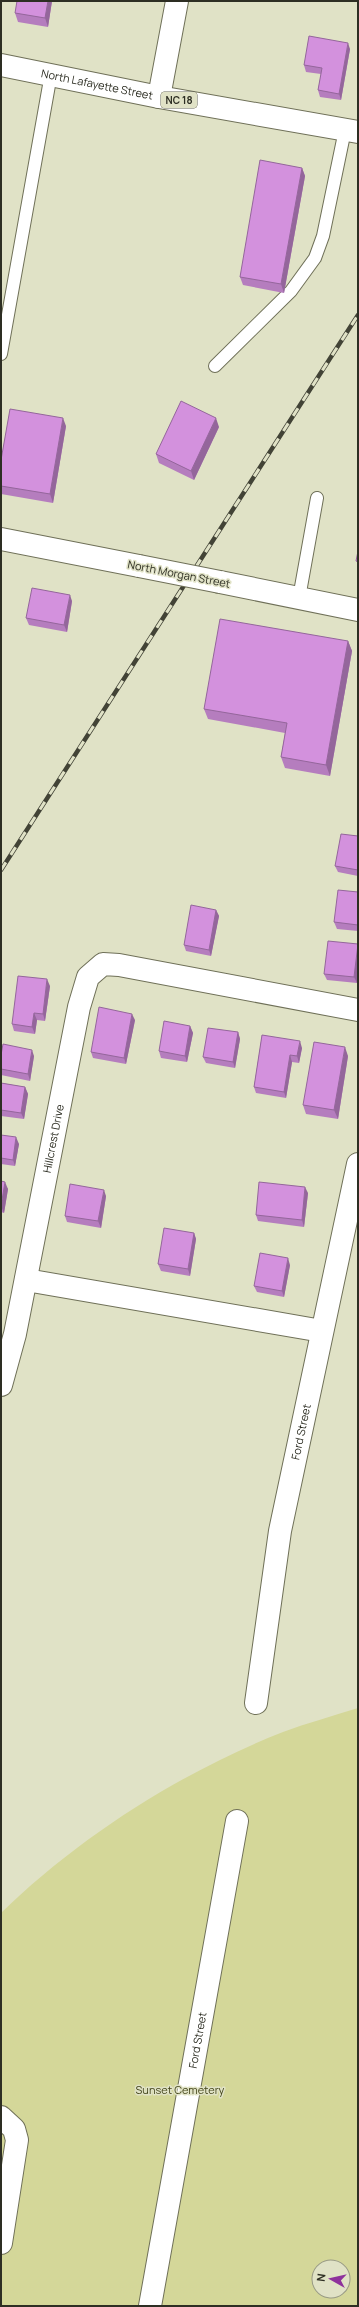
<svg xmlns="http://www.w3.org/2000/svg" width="359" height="2307" viewBox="0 0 359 2307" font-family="Manrope,sans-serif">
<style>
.green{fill:#d4d799;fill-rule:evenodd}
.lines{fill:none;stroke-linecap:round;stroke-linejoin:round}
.service-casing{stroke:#6f7058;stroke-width:14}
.minor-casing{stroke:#6f7058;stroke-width:24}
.tertiary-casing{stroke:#6f7058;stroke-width:24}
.primary-casing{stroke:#6f7058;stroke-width:24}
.service{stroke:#fff;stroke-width:12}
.minor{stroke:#fff;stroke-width:22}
.tertiary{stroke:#fff;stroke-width:22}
.primary{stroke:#fff;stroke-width:22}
.rail-casing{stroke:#424336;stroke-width:4.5}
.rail{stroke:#e0e2c6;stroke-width:3;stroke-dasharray:9;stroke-linecap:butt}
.tertiary-bridge-casing{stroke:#6f7058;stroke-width:24;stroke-linecap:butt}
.tertiary-bridge{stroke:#fff;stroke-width:22}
.wall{fill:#b57dbe}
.shaded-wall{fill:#94669b}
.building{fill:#d391dd;stroke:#94669b}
.labels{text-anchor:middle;stroke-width:3;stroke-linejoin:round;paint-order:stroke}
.shield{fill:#e0e2c6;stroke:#636454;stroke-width:1}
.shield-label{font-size:10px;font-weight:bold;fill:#2d2e23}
.street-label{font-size:11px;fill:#2d2e23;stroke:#e0e2c6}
.park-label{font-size:11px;fill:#44461b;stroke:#e0e2c6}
</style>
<rect width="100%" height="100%" fill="#e0e2c6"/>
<!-- green -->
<path class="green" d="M358,1708V2306H1V1913C79,1837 181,1772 283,1732C307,1723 333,1716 358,1708ZM319,2267H343V2291H319Z"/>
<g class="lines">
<!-- service casing -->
<g class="service-casing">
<g id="service">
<polyline points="1,354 51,74"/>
<polyline points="215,366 291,291 315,258 323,236 345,130"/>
<polyline points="299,598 317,498"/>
</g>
</g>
<!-- minor casing -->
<g class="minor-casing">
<g id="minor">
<polyline points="159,97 177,1"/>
<polyline points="26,1280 322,1331"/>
<path id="s1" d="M1,1385L15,1334L79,1007L88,977L103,964L119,965L358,1010"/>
<path id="s2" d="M256,1703L280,1531L358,1164"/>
<polyline points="1,2117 14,2129 17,2140 1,2243"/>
<path id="s3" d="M150,2306L237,1821"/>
</g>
</g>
<!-- tertiary casing -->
<g class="tertiary-casing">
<g id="tertiary">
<polyline points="1,539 139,566"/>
<polyline points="220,582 358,610"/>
</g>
</g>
<!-- primary casing -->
<g class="primary-casing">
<g id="primary">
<path id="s4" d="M1,65L159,97L358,132"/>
</g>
</g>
<!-- service -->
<use href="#service" class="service"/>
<!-- minor -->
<use href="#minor" class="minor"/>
<!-- tertiary -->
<use href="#tertiary" class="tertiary"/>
<!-- primary -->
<use href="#primary" class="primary"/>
<!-- rail casing -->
<g class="rail-casing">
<polyline id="rail" points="1,870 358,315"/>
</g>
<!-- rail -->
<use href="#rail" class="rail"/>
<!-- tertiary-bridge casing -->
<g class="tertiary-bridge-casing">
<polyline id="tertiary-bridge" points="139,566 220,582"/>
</g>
<!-- tertiary-bridge -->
<use href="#tertiary-bridge" class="tertiary-bridge"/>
</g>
<!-- wall -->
<g class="wall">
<polygon points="52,1 48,27 18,22 15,13"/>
<polygon points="350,49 341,100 320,97 318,90 321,74 306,72 304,65"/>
<polygon points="302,168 305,176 284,293 243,285 240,277"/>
<polygon points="66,426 53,503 1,494 1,460"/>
<polygon points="219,427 194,480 159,463 156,454"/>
<polygon points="72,601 67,632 29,625 26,618"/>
<polygon points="348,641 352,651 330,776 285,768 281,757 285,733 208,719 204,709"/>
<polygon points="358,836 358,876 338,872 335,866"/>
<polygon points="358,892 358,931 337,929 334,922"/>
<polygon points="216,910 219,916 211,956 186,951 184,945"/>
<polygon points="358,945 358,970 357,983 327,980 324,974"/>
<polygon points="50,986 45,1021 37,1020 35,1034 14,1031 12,1024"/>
<polygon points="135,1020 126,1064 93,1058 91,1052"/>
<polygon points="190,1026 193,1033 187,1062 161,1058 159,1051"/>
<polygon points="238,1032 240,1039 235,1068 206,1063 203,1057"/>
<polygon points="262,1035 302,1048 299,1063 292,1062 286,1098 256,1093 254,1087"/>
<polygon points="1,1055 34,1056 30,1081 1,1075"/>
<polygon points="348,1056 338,1119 306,1114 303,1105"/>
<polygon points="1,1083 25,1087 28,1094 24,1119 1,1116"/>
<polygon points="1,1135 19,1144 15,1166 1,1164"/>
<polygon points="1,1181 8,1189 4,1213 1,1212"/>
<polygon points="308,1193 304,1227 258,1221 256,1215"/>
<polygon points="106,1196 101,1228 67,1222 65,1216"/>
<polygon points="194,1233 196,1239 190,1276 161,1271 158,1264"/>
<polygon points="290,1265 284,1297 257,1292 254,1286"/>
</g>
<!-- shaded-wall -->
<g class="shaded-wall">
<polygon points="48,1 52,1 48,27 45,18"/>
<polygon points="348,43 350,49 341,100 339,94"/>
<polygon points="302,168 305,176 284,293 281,284"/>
<polygon points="63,418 66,426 53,503 50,494"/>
<polygon points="216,418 219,427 194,480 191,471"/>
<polygon points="70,595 72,601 67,632 64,625"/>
<polygon points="348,641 352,651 330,776 326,765"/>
<polygon points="216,910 219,916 211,956 209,950"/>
<polygon points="358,944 358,970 357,983 354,977"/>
<polygon points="47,979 50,986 45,1021 43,1014"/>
<polygon points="34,1013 37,1020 35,1034 32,1027"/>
<polygon points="132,1014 135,1020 126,1064 124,1058"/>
<polygon points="190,1026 193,1033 187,1062 185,1056"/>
<polygon points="238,1032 240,1039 235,1068 233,1062"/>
<polygon points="300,1041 302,1048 299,1063 297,1056"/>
<polygon points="345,1047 348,1056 338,1119 334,1110"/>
<polygon points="32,1050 34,1056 30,1081 28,1074"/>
<polygon points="290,1055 292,1062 286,1098 284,1092"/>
<polygon points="25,1087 28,1094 24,1119 21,1113"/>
<polygon points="16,1137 19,1144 15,1166 13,1160"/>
<polygon points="5,1182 8,1189 4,1213 1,1206"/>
<polygon points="305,1187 308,1193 304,1227 302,1220"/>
<polygon points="104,1190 106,1196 101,1228 98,1221"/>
<polygon points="194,1233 196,1239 190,1276 188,1269"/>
<polygon points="288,1258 290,1265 284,1297 282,1291"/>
</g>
<!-- building -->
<g class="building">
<polygon points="17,1 48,1 45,18 15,13"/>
<polygon points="309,36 348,43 339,94 318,90 322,68 304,65"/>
<polygon points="260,160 302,168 281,284 240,277"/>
<polygon points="181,401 216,418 191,471 156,454"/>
<polygon points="10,409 63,418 50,494 1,486 1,460"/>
<polygon points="358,551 358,562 356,561"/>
<polygon points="32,588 70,595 64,625 26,618"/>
<polygon points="220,619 348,641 326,765 281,757 287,723 204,709"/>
<polygon points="341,834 358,836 358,870 335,866"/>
<polygon points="338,890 358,892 358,925 334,922"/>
<polygon points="191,905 216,910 209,950 184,945"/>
<polygon points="328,941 358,944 354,977 324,974"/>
<polygon points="18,976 47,979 43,1014 34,1013 32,1027 12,1024"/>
<polygon points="99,1007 132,1014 124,1058 91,1052"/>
<polygon points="164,1021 190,1026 185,1056 159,1051"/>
<polygon points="208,1028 238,1032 233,1062 203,1057"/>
<polygon points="262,1035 300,1041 297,1056 290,1055 284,1092 254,1087"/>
<polygon points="314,1042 345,1047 334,1110 303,1105"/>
<polygon points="3,1044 32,1050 28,1074 1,1069 1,1055"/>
<polygon points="1,1083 25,1087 21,1113 1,1110"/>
<polygon points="1,1135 16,1137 13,1160 1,1158"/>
<polygon points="1,1181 5,1182 1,1206"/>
<polygon points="259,1182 305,1187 302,1220 256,1215"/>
<polygon points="70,1184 104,1190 98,1221 65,1216"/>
<polygon points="164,1228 194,1233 188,1269 158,1264"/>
<polygon points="260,1253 288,1258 282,1291 254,1286"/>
</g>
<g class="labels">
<!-- shield labels -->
<rect class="shield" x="161" y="92" width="36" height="16" rx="3"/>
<g class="shield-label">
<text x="179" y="104">NC 18</text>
</g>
<!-- street labels -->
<g class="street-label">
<text dy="4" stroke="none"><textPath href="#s4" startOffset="98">North Lafayette Street</textPath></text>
<text transform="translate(179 574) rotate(11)" y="4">North Morgan Street</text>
<text dy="4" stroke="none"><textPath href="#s1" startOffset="252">Hillcrest Drive</textPath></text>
<text dy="4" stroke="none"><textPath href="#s2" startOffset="275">Ford Street</textPath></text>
<text dy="4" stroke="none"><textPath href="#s3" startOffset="270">Ford Street</textPath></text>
</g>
<!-- park labels -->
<g class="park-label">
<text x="180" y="2094">Sunset Cemetery</text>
</g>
</g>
<!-- border -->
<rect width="359" height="2307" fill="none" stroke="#2d2e23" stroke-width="4"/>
<!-- north arrow -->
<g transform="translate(331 2279) rotate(278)"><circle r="19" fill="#e0e2c6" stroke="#989a85"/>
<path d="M0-3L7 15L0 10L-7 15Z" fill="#8e319c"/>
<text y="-6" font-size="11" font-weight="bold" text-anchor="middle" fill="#2d2e23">N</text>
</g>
</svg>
